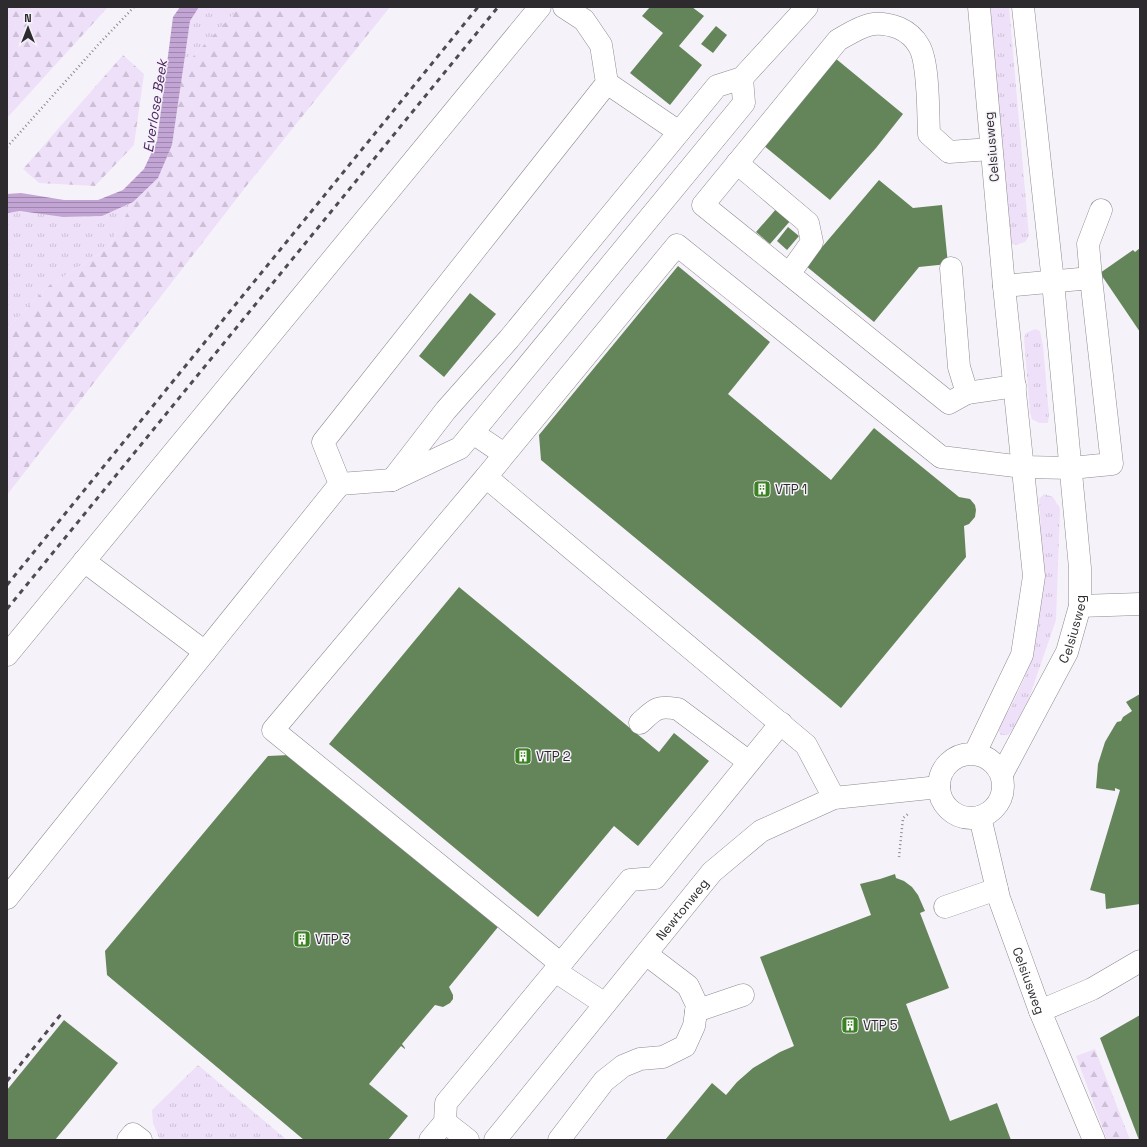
<svg xmlns="http://www.w3.org/2000/svg" width="1147" height="1147" viewBox="0 0 1147 1147" font-family="'Space Grotesk',sans-serif">
<style>
.grass{fill:url(#grass-tufts)}
.forest{fill:url(#forest-firs)}
.water{fill:url(#water-rules)}
.building{fill:#64855a}
.lines{fill:none;stroke-linecap:round;stroke-linejoin:round}
.minor-casing{stroke:#8e8a90;stroke-width:23}
.path{stroke:#8d8a8f;stroke-width:2.5;stroke-dasharray:1 3;stroke-linecap:butt}
.minor{stroke:#fff;stroke-width:22}
.rail{stroke:#4f4c50;stroke-width:3;stroke-dasharray:5 5;stroke-linecap:butt}
.labels{text-anchor:middle;stroke-width:3;stroke-linejoin:round;paint-order:stroke}
.street-label{font-size:13px;fill:#2d2b2e;stroke:#f6f2f9}
.poi-label{font-size:13px;fill:#2d2b2e;stroke:#f6f2f9;text-anchor:start}
.water-label{font-size:14px;font-style:italic;fill:#4e2863;stroke:#f6f2f9}
</style>
<defs>
<pattern id="grass-tufts" width="24" height="20" patternUnits="userSpaceOnUse"><rect width="24" height="20" fill="#efe0f9"/><path d="M3 7l-1-3M5 7V3M7 7l1-3M15 17l-1-3M17 17v-4M19 17l1-3" fill="none" stroke="#cdc0d6"/></pattern>
<pattern id="forest-firs" width="22" height="20" patternUnits="userSpaceOnUse"><rect width="22" height="20" fill="#efe0f9"/><path d="M5 1l3.5 6h-7zM16 11l3.5 6h-7z" fill="#cdc0d6"/></pattern>
<pattern id="water-rules" width="6" height="5" patternUnits="userSpaceOnUse"><rect width="6" height="5" fill="#c2a4d5"/><path d="M0 2.5h6" fill="none" stroke="#9e86ad"/></pattern>
</defs>
<rect width="100%" height="100%" fill="#f6f2f9"/>
<!-- grass -->
<g class="grass">
<polygon points="199,7 240,7 183,67 190,21"/>
<polygon points="989,7 1009,7 1029,236 1025,242 1016,245 1010,242"/>
<polygon points="133,202 108,248 47,287 7,329 7,213 20,211 63,217 102,216"/>
<polygon points="1035,329 1040,331 1043,346 1049,415 1048,423 1039,423 1032,419 1030,412 1024,338 1026,333"/>
<polygon points="1044,494 1053,497 1060,509 1056,620 1029,698 1014,728 1008,735 1001,735 998,730 999,726 1011,707 1025,677 1038,618 1041,527 1039,499"/>
<polygon points="198,1065 287,1140 160,1140 153,1123 152,1110"/>
</g>
<!-- forest -->
<g class="forest">
<polygon points="7,7 108,7 7,118"/>
<polygon points="240,7 390,7 248,184 7,495 7,329 47,287 108,248 133,202 158,178 172,145 183,67"/>
<polygon points="123,55 144,74 134,145 95,186 39,183 23,169"/>
<polygon points="1095,1049 1130,1140 1107,1140 1076,1056"/>
</g>
<!-- water -->
<polygon class="water" points="180,7 199,7 190,21 172,145 158,178 133,202 102,216 63,217 20,211 7,213 7,194 21,193 64,200 98,200 123,190 144,169 157,141 173,17"/>
<!-- building -->
<g class="building">
<polygon points="650,7 692,7 704,16 679,46 702,65 670,105 630,73 663,33 642,16"/>
<polygon points="716,26 727,35 713,53 701,44"/>
<polygon points="835,58 903,114 876,148 830,200 763,145"/>
<polygon points="879,180 913,208 942,205 948,264 919,267 874,322 806,266"/>
<polygon points="777,208 791,220 770,244 756,232"/>
<polygon points="788,227 799,236 787,250 777,241"/>
<polygon points="1140,248 1140,332 1100,273 1133,250 1135,252"/>
<polygon points="678,266 770,342 728,394 831,480 874,428 959,497 970,499 975,505 976,510 975,517 969,524 964,526 966,557 841,708 541,460 539,435"/>
<polygon points="470,293 496,314 444,377 419,356"/>
<polygon points="459,587 659,752 674,733 709,761 638,846 614,826 538,917 329,744"/>
<polygon points="1140,694 1140,904 1106,909 1105,894 1090,890 1120,790 1115,788 1115,791 1096,788 1098,764 1105,742 1115,725 1117,722 1121,721 1123,717 1132,711 1126,702"/>
<polygon points="289,755 498,927 449,987 453,995 453,999 450,1003 443,1007 435,1005 402,1044 405,1048 405,1049 401,1046 369,1084 408,1116 388,1140 304,1140 107,975 105,951 268,756"/>
<polygon points="895,874 896,878 904,881 912,887 918,895 925,911 920,913 949,988 906,1004 950,1121 997,1103 1011,1140 665,1140 712,1083 726,1095 737,1082 753,1068 780,1052 794,1046 760,957 871,915 860,884 880,879"/>
<polygon points="1140,1015 1140,1140 1139,1140 1100,1038"/>
<polygon points="64,1020 118,1063 55,1140 7,1140 7,1090"/>
</g>
<g class="lines">
<!-- minor casing -->
<g class="minor-casing">
<g id="minor">
<polyline points="607,83 679,132"/>
<polyline points="737,163 808,223 812,242 789,274"/>
<path d="M951,268L959,367L967,393L949,403L703,205L838,40C861,27 872,18 899,28C908,32 914,37 919,46C929,62 928,114 929,134L949,152L991,149"/>
<polyline points="1091,278 1088,244 1101,210"/>
<polyline points="967,393 1015,386"/>
<polyline points="473,433 504,454"/>
<polyline points="486,477 273,730 561,964"/>
<polyline points="392,480 446,410 509,339 717,86 742,78 807,7"/>
<polyline points="340,484 392,480 460,448 744,103 742,78"/>
<polyline points="84,561 205,652"/>
<polyline points="1080,606 1140,604"/>
<polyline points="7,655 540,7"/>
<path d="M640,723C655,709 657,705 678,709L749,762"/>
<polyline points="975,753 1022,655 1034,576 1004,286 979,7"/>
<circle cx="971" cy="786" r="32"/>
<path id="s1" d="M1002,774L1067,652L1080,606V568L1053,282L1023,7"/>
<polyline points="834,798 806,745 486,477 677,245 941,457 1023,467 1071,468 1112,464 1091,278 1004,286"/>
<path id="s2" d="M980,817L999,898L1040,1011L1094,1140"/>
<polyline points="7,898 340,484 323,442 607,83 601,45 584,20 564,7"/>
<polyline points="945,907 997,889"/>
<polyline points="555,971 605,1004"/>
<polyline points="696,1011 743,995"/>
<polyline points="1040,1011 1092,989 1140,961"/>
<polyline points="445,1122 468,1140"/>
<polyline points="128,1140 133,1134 141,1140"/>
<polyline points="430,1140 445,1122 446,1103 630,880 655,878 781,723"/>
<path id="s3" d="M495,1140L712,872L761,831L834,798L939,787"/>
<polyline points="559,1140 604,1081 623,1066 640,1059 663,1057 685,1046 694,1026 697,1005 688,986 646,954"/>
</g>
</g>
<!-- path -->
<g class="path">
<polyline points="7,147 98,45 134,7"/>
<polyline points="899,857 903,818 908,814"/>
</g>
<!-- minor -->
<use href="#minor" class="minor"/>
<!-- rail -->
<g class="rail">
<polyline points="7,585 478,7"/>
<polyline points="7,609 498,7"/>
<polyline points="7,1081 62,1013"/>
</g>
</g>
<!-- icons -->
<defs>
<g id="building-square" transform="scale(0.9)"><rect x="-9" y="-9" width="18" height="18" rx="4" fill="#3d8125" stroke="#f6f2f9"/><path d="M-4-6H4V6H1V3H-1V6H-4ZM-2.5-4.3h1.7v1.8h-1.7ZM.8-4.3h1.7v1.8H.8ZM-2.5-1h1.7V.8h-1.7ZM.8-1h1.7V.8H.8Z" fill="#fff"/></g>
</defs>
<g fill-rule="evenodd">
<use href="#building-square" x="762" y="489"/>
<use href="#building-square" x="523" y="756"/>
<use href="#building-square" x="302" y="939"/>
<use href="#building-square" x="850" y="1025"/>
</g>
<g class="labels">
<!-- street labels -->
<g class="street-label">
<text transform="translate(991 147) rotate(-95)" y="5">Celsiusweg</text>
<text dy="5" stroke="none"><textPath href="#s1" startOffset="162">Celsiusweg</textPath></text>
<text dy="5" stroke="none"><textPath href="#s3" startOffset="297">Newtonweg</textPath></text>
<text dy="5" stroke="none"><textPath href="#s2" startOffset="171">Celsiusweg</textPath></text>
</g>
<!-- poi labels -->
<g class="poi-label">
<text x="775" y="494">VTP 1</text>
<text x="536" y="761">VTP 2</text>
<text x="315" y="944">VTP 3</text>
<text x="863" y="1030">VTP 5</text>
</g>
<!-- water labels -->
<g class="water-label">
<text transform="translate(155 106) rotate(-81)" y="5">Everlose Beek</text>
</g>
</g>
<!-- border -->
<rect width="1147" height="1147" fill="none" stroke="#2d2b2e" stroke-width="16"/>
<!-- north arrow -->
<g transform="translate(28 28)" stroke="#f6f2f9" stroke-width="3" paint-order="stroke">
<path d="M0-3L7 15L0 10L-7 15Z" fill="#2d2b2e"/>
<text y="-6" font-size="11" font-weight="bold" text-anchor="middle" fill="#2d2b2e">N</text>
</g>
</svg>
